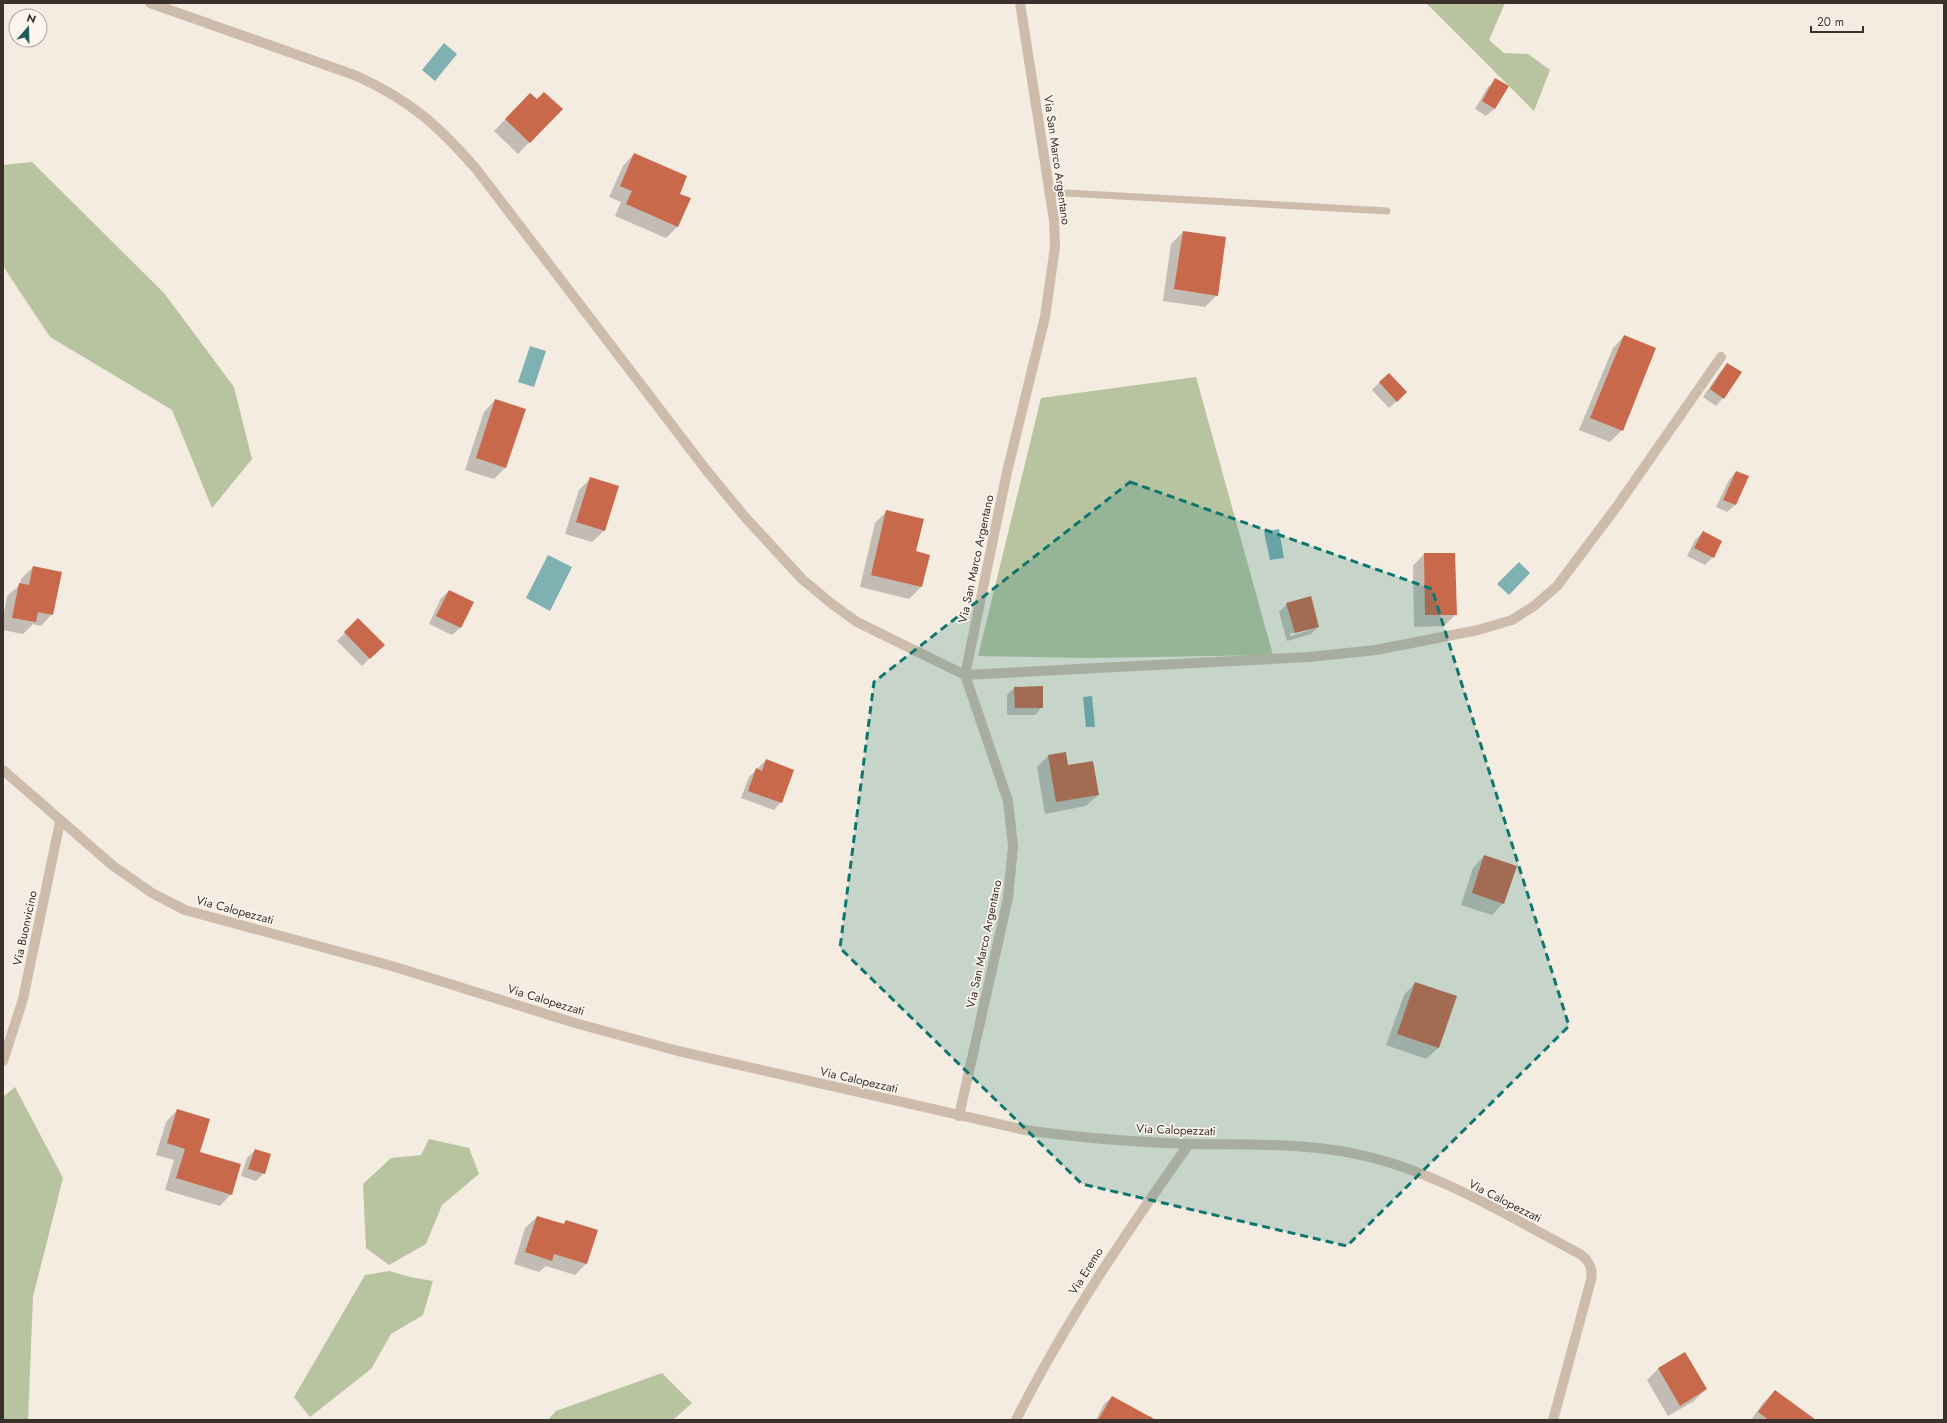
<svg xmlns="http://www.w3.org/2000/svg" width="1947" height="1423" viewBox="0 0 1947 1423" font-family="Jost,sans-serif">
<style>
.green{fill:#b8c4a0}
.water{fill:#7fb0b2}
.shadow{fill:#0003;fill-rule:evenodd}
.building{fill:#c8694b}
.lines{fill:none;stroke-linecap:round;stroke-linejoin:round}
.lane{stroke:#cdbbac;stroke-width:7}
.street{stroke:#cdbbac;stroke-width:10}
.marked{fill:#0f766e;fill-opacity:0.2;stroke:#0f766e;stroke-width:3;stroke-dasharray:8 5;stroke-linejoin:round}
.labels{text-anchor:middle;stroke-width:3.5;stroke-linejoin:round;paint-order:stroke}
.street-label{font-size:12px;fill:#3b302b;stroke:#fbf5ee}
</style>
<rect width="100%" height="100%" fill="#f4ebe1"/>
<!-- green -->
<g class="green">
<polygon points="1426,3 1505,3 1489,40 1504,53 1528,54 1550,70 1534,111"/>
<polygon points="32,162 164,293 234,387 252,459 212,508 172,410 50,337 3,266 3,165"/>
<polygon points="1196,377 1273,655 1091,658 978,656 1041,398"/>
<polygon points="15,1087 63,1178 33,1297 28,1420 3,1420 3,1097"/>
<polygon points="429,1139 469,1148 479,1174 442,1205 426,1244 389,1265 366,1248 363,1184 391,1158 421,1155"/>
<polygon points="389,1271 410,1277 433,1281 423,1315 391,1334 371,1369 310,1417 294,1397 365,1275"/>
<polygon points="662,1373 692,1403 673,1420 548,1420 556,1411"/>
</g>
<!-- water -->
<g class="water">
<polygon points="444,43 457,54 435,81 422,70"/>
<polygon points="530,346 546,351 534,387 518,382"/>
<polygon points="1279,529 1284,558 1270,560 1264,532"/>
<polygon points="548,555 572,567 550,611 526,598"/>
<polygon points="1519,562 1530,573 1509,595 1497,584"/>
<polygon points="1092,696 1095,727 1086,727 1083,697"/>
</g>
<!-- shadow -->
<g class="shadow">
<polygon points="1496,80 1507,87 1494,109 1486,116 1475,109 1488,87"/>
<polygon points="530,94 537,101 561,109 518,154 494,131"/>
<polygon points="634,154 678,194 677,227 666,238 615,216 621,202 609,197 623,166"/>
<polygon points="1183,232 1217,295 1205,307 1163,301 1171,244"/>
<polygon points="1624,336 1622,430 1610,442 1579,430 1613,348"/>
<polygon points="1727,364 1723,398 1716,406 1703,397 1720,372"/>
<polygon points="1380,382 1398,400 1389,408 1372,390"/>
<polygon points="495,400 506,467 494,479 465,470 484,412"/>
<polygon points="1736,472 1735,505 1727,512 1716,507 1729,480"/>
<polygon points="591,478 618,486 604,531 592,542 565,534 579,490"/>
<polygon points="887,511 915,552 929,556 921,587 909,599 860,587 875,523"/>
<polygon points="1703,532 1713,557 1705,565 1687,556 1695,540"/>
<polygon points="1424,554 1456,614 1444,626 1414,627 1413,566"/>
<polygon points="33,567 52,614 41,626 33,624 23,634 3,630 3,619 7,596 20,585 21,579"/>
<polygon points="449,591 472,602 460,628 452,635 429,624 441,598"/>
<path d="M1287,604L1318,627L1311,634L1287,641L1279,612ZM1311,628V630L1290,636V634Z"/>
<polygon points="358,620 383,645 362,666 337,641"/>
<polygon points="1014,688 1042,707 1035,715 1007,715 1007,695"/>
<polygon points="1048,756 1068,766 1098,795 1086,806 1045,814 1037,767"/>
<polygon points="766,760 781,802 774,810 741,798 749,777"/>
<polygon points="1484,856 1503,903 1492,915 1461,905 1473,868"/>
<polygon points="1415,983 1455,997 1438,1048 1426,1059 1386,1045 1404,995"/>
<polygon points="177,1110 199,1153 231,1194 220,1206 165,1190 174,1160 156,1155 166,1122"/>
<polygon points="255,1150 264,1173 256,1181 241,1176 247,1158"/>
<polygon points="537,1217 563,1225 566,1221 586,1264 575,1275 546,1266 539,1272 514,1264 525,1228"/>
<polygon points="1684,1353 1706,1389 1694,1401 1668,1416 1647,1380 1658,1369"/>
<polygon points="1775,1391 1812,1420 1751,1420 1763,1403"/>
<polygon points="1112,1397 1140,1420 1096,1420 1104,1404"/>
</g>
<!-- building -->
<g class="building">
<polygon points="1495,78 1509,86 1495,109 1482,101"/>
<polygon points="544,92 563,109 530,143 505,119 530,93 537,99"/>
<polygon points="634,153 687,176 680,194 691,198 678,227 626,204 632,191 620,186"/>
<polygon points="1183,231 1226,237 1218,296 1174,289"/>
<polygon points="1624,335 1656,348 1623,431 1590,418"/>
<polygon points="1727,363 1742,372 1724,399 1710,389"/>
<polygon points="1389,373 1407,392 1397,402 1379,382"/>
<polygon points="495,399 526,409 506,468 476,458"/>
<polygon points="1736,471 1749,476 1736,505 1723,500"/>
<polygon points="590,477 619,486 605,531 576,522"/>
<polygon points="886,510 924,519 916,551 930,555 922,587 871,575"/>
<polygon points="1703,531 1722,541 1714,558 1694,548"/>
<polygon points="1424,553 1455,553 1457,615 1425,615"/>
<polygon points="33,566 62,572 53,615 38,612 36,622 12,618 19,583 29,585"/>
<polygon points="449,590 474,602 461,628 436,616"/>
<polygon points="1311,596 1319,627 1295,633 1286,603"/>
<polygon points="358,618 385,645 370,659 344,632"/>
<polygon points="1043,686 1043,708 1015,708 1014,687"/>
<polygon points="1066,752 1068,765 1093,761 1099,795 1056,802 1048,755"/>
<polygon points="766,759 794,770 782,803 748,791 756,768 762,771"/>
<polygon points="1484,855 1517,866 1504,904 1472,893"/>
<polygon points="1415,982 1457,996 1439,1048 1397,1034"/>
<polygon points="177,1109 210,1119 200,1152 241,1164 232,1195 176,1178 185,1149 167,1143"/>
<polygon points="255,1149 271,1154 265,1174 248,1169"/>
<polygon points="537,1216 564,1224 566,1220 598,1230 587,1264 554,1254 552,1261 525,1252"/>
<polygon points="1685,1352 1707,1389 1680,1406 1658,1368"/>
<polygon points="1775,1390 1816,1420 1769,1420 1758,1412"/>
<polygon points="1112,1396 1156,1420 1098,1420"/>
</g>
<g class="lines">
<!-- lane -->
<polyline class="lane" points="1048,192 1387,211"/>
<!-- street -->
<g class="street">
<path d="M150,3L357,76C411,101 438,125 477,170L707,471L745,517L802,579L832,604L857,622L965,675L1309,657L1376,650L1478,630L1512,620L1534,606L1557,586L1615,509L1721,357"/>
<path d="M3,770L112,865L152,893L185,910L392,966L575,1023L678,1051L1025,1130C1080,1138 1134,1142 1190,1144C1251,1145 1313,1142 1373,1158C1442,1175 1517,1221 1580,1254C1590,1261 1593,1269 1591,1280L1553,1420"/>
<polyline points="3,1061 23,999 60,822"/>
<polyline points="959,1116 1008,898 1013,846 1008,801 965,675 1007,472 1045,317 1055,247 1054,220 1020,3"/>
<path d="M1016,1420C1065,1322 1126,1233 1189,1144"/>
</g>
</g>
<!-- marked area -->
<path class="marked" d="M1130,482L1432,589L1569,1026L1347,1246L1082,1184L840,948L874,682Z"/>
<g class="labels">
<!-- street labels -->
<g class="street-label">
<text transform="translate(1057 160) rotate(82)" y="4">Via San Marco Argentano</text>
<text transform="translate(976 559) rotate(-78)" y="4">Via San Marco Argentano</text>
<text transform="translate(235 910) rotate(15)" y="4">Via Calopezzati</text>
<text transform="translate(25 928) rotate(-78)" y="4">Via Buonvicino</text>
<text transform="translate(984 944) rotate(-78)" y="4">Via San Marco Argentano</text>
<text transform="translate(546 1000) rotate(17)" y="4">Via Calopezzati</text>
<text transform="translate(859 1080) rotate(13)" y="4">Via Calopezzati</text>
<text transform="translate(1176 1130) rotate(2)" y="4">Via Calopezzati</text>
<text transform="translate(1505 1201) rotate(27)" y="4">Via Calopezzati</text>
<text transform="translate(1086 1271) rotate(-58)" y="4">Via Eremo</text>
</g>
</g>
<!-- border -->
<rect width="1947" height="1423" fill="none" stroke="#3b302b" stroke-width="8"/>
<!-- north arrow -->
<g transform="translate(28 28) rotate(20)"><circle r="19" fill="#fbf5ee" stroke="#aea6a0"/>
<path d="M0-3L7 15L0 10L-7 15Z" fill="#1f5a5e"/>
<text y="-6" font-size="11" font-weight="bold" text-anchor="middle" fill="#3b302b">N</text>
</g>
<!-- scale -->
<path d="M1811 26v6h52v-6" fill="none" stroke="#3b302b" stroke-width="2"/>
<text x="1817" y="26" font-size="12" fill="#3b302b" stroke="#fbf5ee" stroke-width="3" paint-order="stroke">20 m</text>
</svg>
